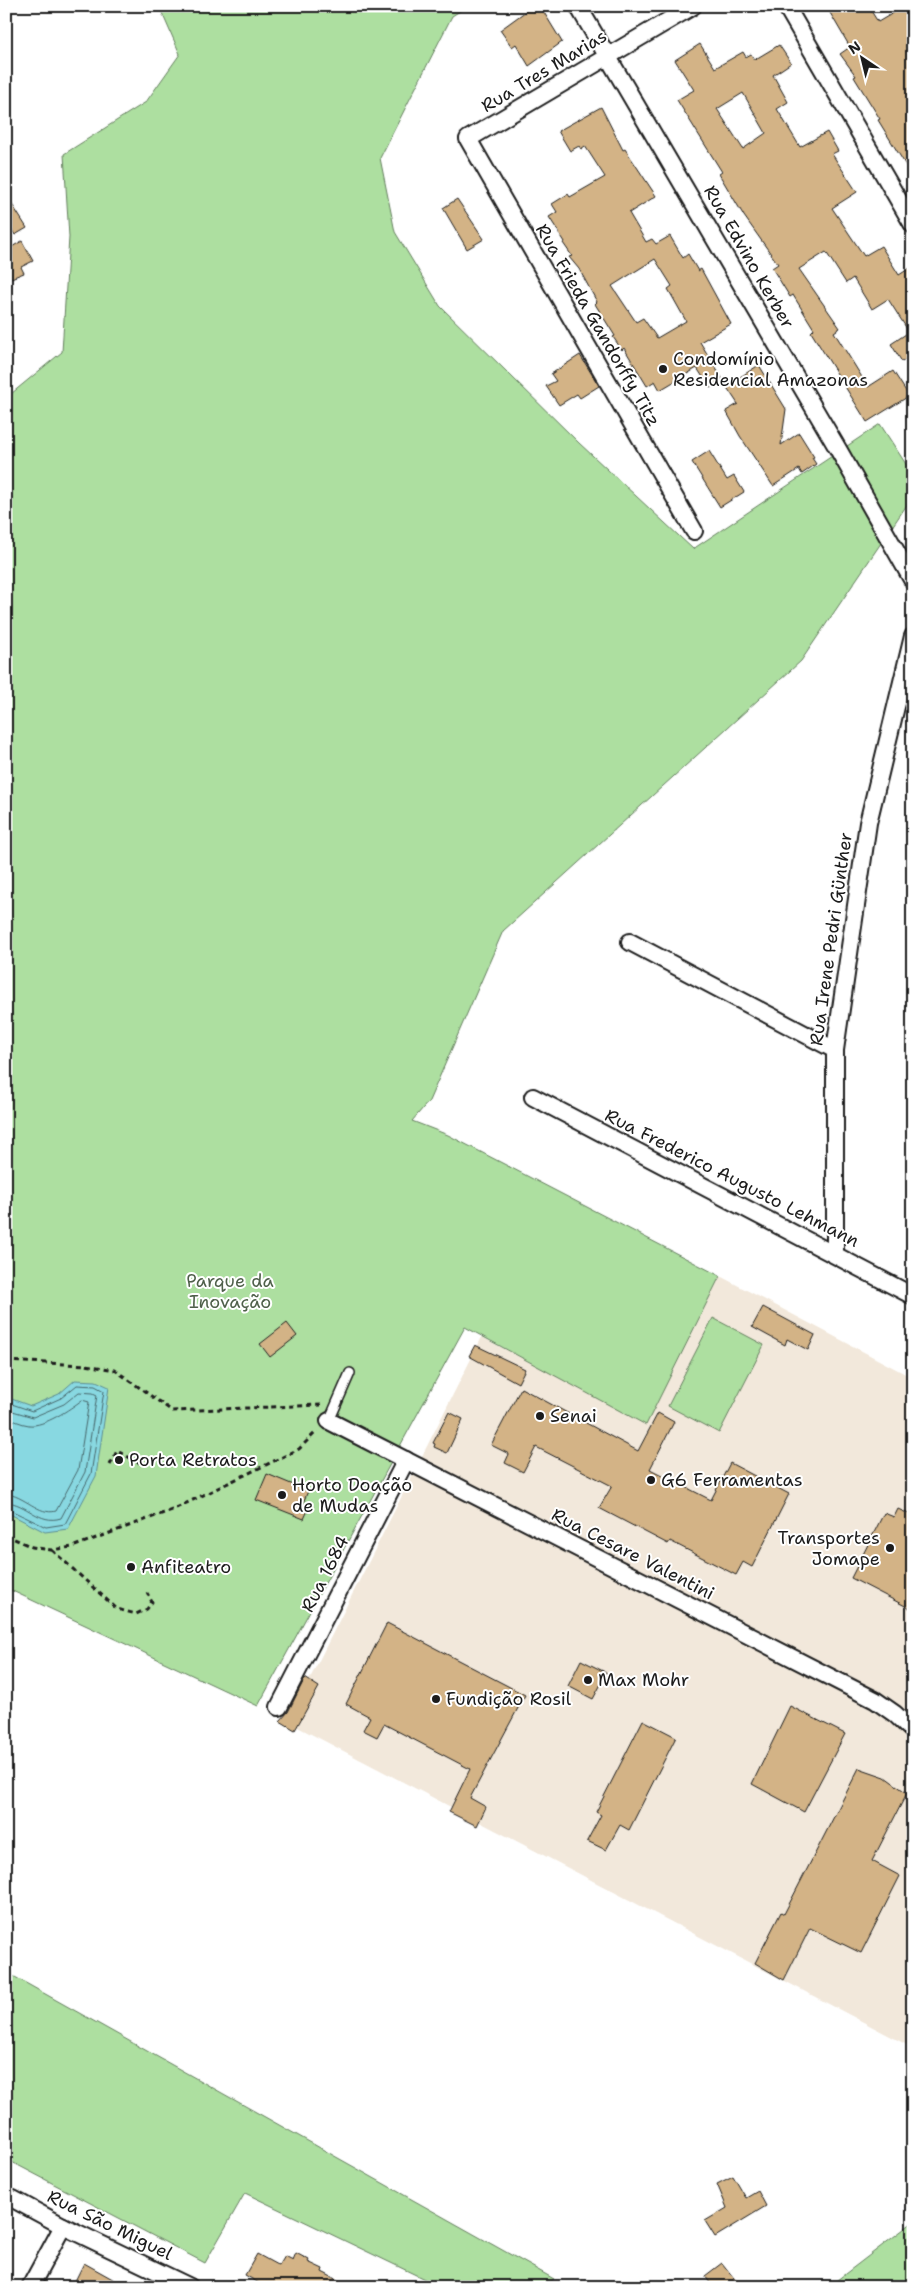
<svg xmlns="http://www.w3.org/2000/svg" width="919" height="2293" viewBox="0 0 919 2293" font-family="'Shantell Sans',sans-serif">
<style>
.built{fill:#f2e8db}
.green{fill:#addfa0;stroke:#647e5e}
.water{fill:#88d8e1;stroke:#5d8d92}
.lines{fill:none;stroke-linecap:round;stroke-linejoin:round}
.shore{stroke:#47676b;stroke-width:1}
.building{fill:#d3b386;stroke:#1c1c1c;fill-rule:evenodd}
.lane-casing{stroke:#1c1c1c;stroke-width:12}
.street-casing{stroke:#1c1c1c;stroke-width:20}
.path{stroke:#1c1c1c;stroke-width:3;stroke-dasharray:5 4;stroke-linecap:butt}
.lane{stroke:#fff;stroke-width:9}
.street{stroke:#fff;stroke-width:16}
.poi-dot{fill:#1c1c1c;stroke:#fff;stroke-width:2}
.labels{text-anchor:middle;stroke-width:4;stroke-linejoin:round;paint-order:stroke}
.street-label{font-size:18px;fill:#1c1c1c;stroke:#fff}
.poi-label{font-size:18px;fill:#1c1c1c;stroke:#fff;text-anchor:start}
.park-label{font-size:18px;fill:#4f604a;stroke:#fff}
</style>
<rect width="100%" height="100%" fill="#fff"/>
<filter id="ink" filterUnits="userSpaceOnUse"><feTurbulence type="fractalNoise" baseFrequency=".02" numOctaves="2"/><feDisplacementMap in="SourceGraphic" scale="10" xChannelSelector="R" yChannelSelector="G"/><feConvolveMatrix kernelMatrix="1 2 1 2 8 2 1 2 1" color-interpolation-filters="sRGB"/></filter>
<g filter="url(#ink)">
<!-- built -->
<polygon class="built" points="720,1276 913,1378 913,2048 288,1722 482,1337 646,1424"/>
<!-- green -->
<g class="green">
<polygon points="159,6 468,6 452,16 380,158 395,232 440,306 579,443 693,549 880,424 913,475 913,496 801,661 503,931 429,1101 412,1121 448,1135 720,1276 646,1425 465,1327 258,1706 6,1588 6,398 62,352 69,237 64,154 146,102 180,54"/>
<polygon points="713,1318 764,1345 719,1433 668,1406"/>
<polygon points="6,1972 554,2279 544,2287 441,2287 245,2193 205,2263 6,2159"/>
<polygon points="913,2222 913,2287 828,2287"/>
</g>
<!-- water -->
<polygon class="water" points="75,1380 96,1381 109,1387 96,1476 68,1529 45,1532 6,1512 6,1397 31,1406 59,1394"/>
<g class="lines">
<!-- shore -->
<g class="shore">
<polyline points="6,1402 32,1411 61,1398 77,1385 95,1386 104,1391 91,1474 65,1524 46,1527 6,1508"/>
<path d="M6,1409L33,1417L64,1404L79,1392L93,1393L97,1395L85,1472L61,1518C39,1525 27,1503 6,1502"/>
<path d="M6,1417C13,1420 21,1424 29,1425C44,1427 70,1409 82,1400L89,1402L78,1470L56,1511C39,1516 24,1495 6,1494"/>
</g>
</g>
<!-- building -->
<g class="building">
<polygon points="533,6 540,6 562,42 529,66 516,44 512,47 500,30"/>
<polygon points="826,6 868,6 878,22 905,6 913,6 913,177 878,120 880,119 854,77 856,76 840,54 850,47"/>
<path d="M700,44L715,68L743,52L746,57L751,54L754,60L779,45L791,63L773,75L788,102L777,109L800,147L827,132L838,151L832,154L857,192L832,208L864,256L881,246L899,275L913,266V355L902,362L891,344L909,332L888,299L872,309L853,278L846,283L826,252L799,269L840,328L834,332L868,387L893,371L909,396L867,422L811,332L814,329L793,295L790,297L772,268L778,264L744,216L719,174L722,172L677,100L694,90L675,60ZM743,93L766,133L743,149L717,109Z"/>
<path d="M601,107L623,150L625,149L656,196L629,213L646,242L652,239L656,244L670,236L683,258L688,254L698,271L701,269L731,324L700,342L723,380L710,388L697,368L660,390L655,381L647,386L624,348L622,350L613,337L615,336L595,304L597,302L579,269L569,257L572,256L563,243L565,242L549,217L557,212L552,204L568,194L570,197L605,177L585,146L581,149L579,146L570,151L558,131ZM655,259L672,286L668,289L686,321L657,338L643,318L636,322L612,286Z"/>
<polygon points="6,195 27,228 15,235 6,221"/>
<polygon points="457,199 484,239 467,249 443,208"/>
<polygon points="6,241 10,248 22,241 33,261 21,267 24,273 6,280"/>
<polygon points="580,355 599,386 580,398 577,394 559,405 546,386 556,381 551,374"/>
<polygon points="759,365 786,409 781,445 799,433 814,457 812,458 816,464 802,474 799,469 773,486 740,436 726,411 738,404 726,386"/>
<polygon points="709,451 727,480 734,476 744,492 720,507 692,462"/>
<polygon points="763,1307 815,1335 808,1350 787,1339 785,1345 752,1327"/>
<polygon points="287,1323 297,1336 270,1357 260,1344"/>
<polygon points="475,1345 525,1369 518,1383 469,1356"/>
<polygon points="521,1388 638,1451 658,1413 674,1422 650,1469 711,1500 730,1463 789,1494 752,1567 743,1562 736,1575 670,1541 668,1544 599,1508 612,1486 536,1447 523,1472 505,1463 509,1454 491,1445"/>
<polygon points="449,1412 463,1419 447,1453 434,1447 435,1444 433,1443"/>
<polygon points="267,1474 308,1491 303,1503 310,1506 304,1519 256,1500"/>
<polygon points="898,1509 913,1516 913,1610 851,1578 884,1513 894,1517"/>
<polygon points="387,1623 525,1695 470,1798 486,1807 477,1826 449,1812 470,1769 384,1724 377,1737 363,1730 370,1717 346,1704"/>
<polygon points="581,1660 607,1673 593,1699 568,1686"/>
<polygon points="305,1678 319,1687 295,1730 280,1721 288,1712"/>
<polygon points="790,1706 845,1734 804,1812 752,1784"/>
<polygon points="643,1720 676,1737 629,1830 620,1825 606,1850 587,1841 601,1815 596,1812"/>
<polygon points="859,1768 885,1777 907,1793 872,1861 900,1876 861,1953 810,1928 784,1980 755,1963 781,1912 784,1914"/>
<polygon points="733,2176 746,2198 758,2191 766,2206 715,2237 705,2221 727,2208 717,2184"/>
<polygon points="296,2253 309,2260 308,2262 323,2269 322,2272 351,2287 266,2287 245,2275 257,2254 279,2266 285,2256 293,2260"/>
<polygon points="84,2263 127,2287 72,2287"/>
<polygon points="722,2263 741,2287 713,2287 705,2276"/>
</g>
<g class="lines">
<!-- lane casing -->
<g class="lane-casing">
<polyline id="lane" points="329,1421 350,1373"/>
</g>
<!-- street casing -->
<g class="street-casing">
<g id="street">
<polyline points="578,6 838,449 913,581"/>
<polyline points="693,6 468,139 694,531"/>
<polyline points="786,6 913,225"/>
<polyline points="630,942 835,1050"/>
<polyline points="533,1097 913,1296"/>
<polyline points="835,1254 835,1050 868,823 913,636"/>
<polyline points="329,1421 875,1700 895,1714 913,1731"/>
<polyline points="279,1707 406,1460"/>
<polyline points="13,2199 63,2226 190,2287"/>
<polyline points="30,2287 63,2226"/>
</g>
</g>
<!-- path -->
<g class="path">
<polyline points="6,1361 86,1365 115,1370 172,1411 321,1405"/>
<polyline points="110,1465 117,1451 140,1463"/>
<polyline points="6,1535 32,1547 51,1550 72,1547 172,1510 299,1449 317,1431"/>
<polyline points="52,1550 117,1609 136,1614 147,1609 152,1602 147,1593"/>
</g>
<!-- lane -->
<use href="#lane" class="lane"/>
<!-- street -->
<use href="#street" class="street"/>
</g>
</g>
<!-- markers -->
<g class="poi-dot">
<circle cx="663" cy="369" r="5"/>
<circle cx="540" cy="1416" r="5"/>
<circle cx="119" cy="1460" r="5"/>
<circle cx="651" cy="1480" r="5"/>
<circle cx="282" cy="1495" r="5"/>
<circle cx="890" cy="1548" r="5"/>
<circle cx="131" cy="1567" r="5"/>
<circle cx="588" cy="1680" r="5"/>
<circle cx="436" cy="1699" r="5"/>
</g>
<g class="labels">
<!-- street labels -->
<g class="street-label">
<text transform="translate(544 71) rotate(-31)" y="6">Rua Tres Marias</text>
<text transform="translate(749 257) rotate(60)" y="6">Rua Edvino Kerber</text>
<text transform="translate(598 325) rotate(60)" y="6">Rua Frieda Gandorffy Titz</text>
<text transform="translate(831 939) rotate(-82)" y="6">Rua Irene Pedri Günther</text>
<text transform="translate(732 1178) rotate(27)" y="6">Rua Frederico Augusto Lehmann</text>
<text transform="translate(633 1554) rotate(27)" y="6">Rua Cesare Valentini</text>
<text transform="translate(325 1574) rotate(-63)" y="6">Rua 1684</text>
<text transform="translate(110 2225) rotate(26)" y="6">Rua São Miguel</text>
</g>
<!-- poi labels -->
<g class="poi-label">
<text x="673" y="365">Condomínio<tspan x="673" dy="21">Residencial Amazonas</tspan></text>
<text x="550" y="1422">Senai</text>
<text x="129" y="1466">Porta Retratos</text>
<text x="661" y="1486">G6 Ferramentas</text>
<text x="292" y="1491">Horto Doação<tspan x="292" dy="21">de Mudas</tspan></text>
<text x="880" y="1544" text-anchor="end">Transportes<tspan x="880" dy="21">Jomape</tspan></text>
<text x="141" y="1573">Anfiteatro</text>
<text x="598" y="1686">Max Mohr</text>
<text x="446" y="1705">Fundição Rosil</text>
</g>
<!-- park labels -->
<g class="park-label">
<text x="230" y="1287">Parque da<tspan x="230" dy="21">Inovação</tspan></text>
</g>
</g>
<!-- margin -->
<rect width="919" height="2293" fill="none" stroke="#fff" stroke-width="25"/>
<rect x="12" y="12" width="894" height="2268" fill="none" stroke="#1c1c1c" stroke-width="2" filter="url(#ink)"/>
<!-- north arrow -->
<g transform="translate(862 58) rotate(325)" stroke="#ffffff" stroke-width="4" paint-order="stroke">
<path d="M0-4L9 19L0 12L-9 19Z" fill="#1c1c1c"/>
<text y="-8" font-size="14" font-weight="bold" text-anchor="middle" fill="#1c1c1c">N</text>
</g>
</svg>
